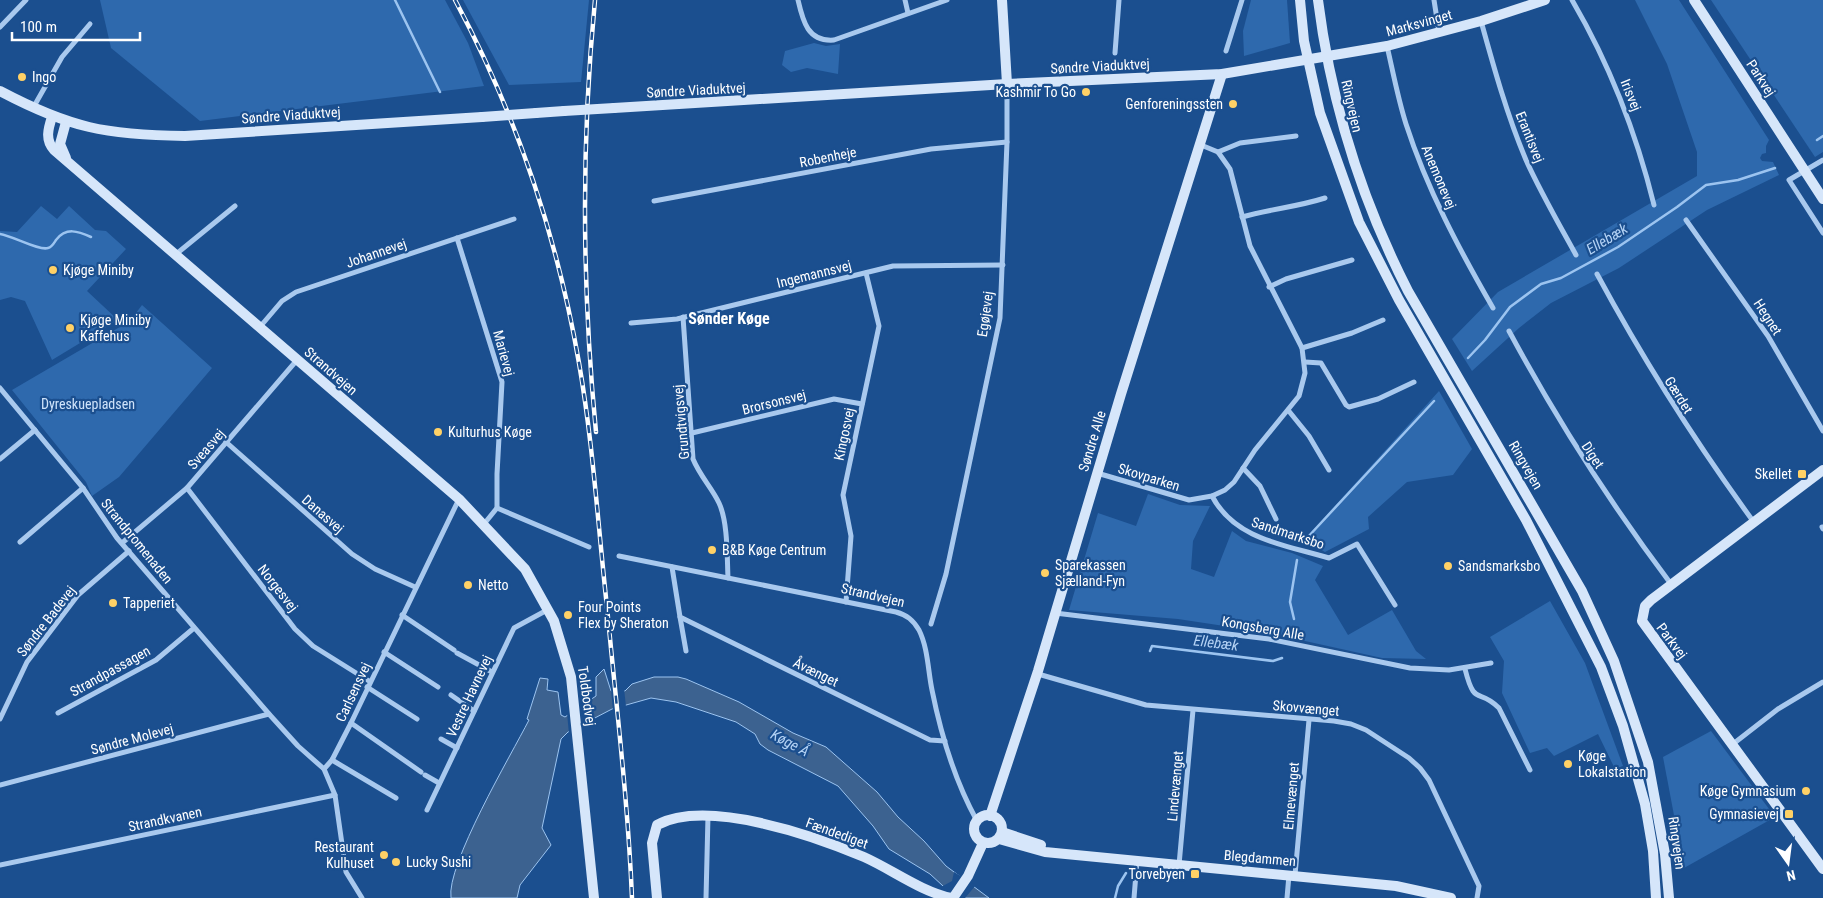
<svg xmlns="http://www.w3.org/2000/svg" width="1823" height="898" viewBox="0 0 1823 898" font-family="'Roboto Condensed',sans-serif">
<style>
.green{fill:#2e69ad}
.water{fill:#3c6290;stroke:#9cc4f0}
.pier{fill:#1b4f8f}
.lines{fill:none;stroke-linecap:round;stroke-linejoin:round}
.stream{stroke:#9cc4f0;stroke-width:2.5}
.street{stroke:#a9c9ee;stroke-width:5}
.secondary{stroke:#d6e6fa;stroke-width:10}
.rail-casing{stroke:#fff;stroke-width:4.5}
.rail{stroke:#1b4f8f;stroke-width:2.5;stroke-dasharray:8;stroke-linecap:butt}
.secondary-bridge{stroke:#d6e6fa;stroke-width:10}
.poi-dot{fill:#ffd166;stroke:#1b4f8f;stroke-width:2}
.labels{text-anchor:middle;stroke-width:4.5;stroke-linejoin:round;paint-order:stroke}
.street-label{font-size:14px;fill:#fff;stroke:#1b4f8f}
.poi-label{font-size:14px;fill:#fff;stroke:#1b4f8f;text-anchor:start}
.park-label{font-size:14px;fill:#cfe3fa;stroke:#1b4f8f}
.water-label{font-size:15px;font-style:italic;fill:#b5d3f5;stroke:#1b4f8f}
.quarter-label{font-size:16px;font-weight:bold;fill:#fff;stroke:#1b4f8f}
</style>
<rect width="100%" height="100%" fill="#1b4f8f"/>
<!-- green -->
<g class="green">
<polygon points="100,0 445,0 468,43 484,86 200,121 111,48"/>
<polygon points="463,0 589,0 581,82 509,85"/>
<polygon points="1251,0 1287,0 1290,43 1244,56 1243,31"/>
<polygon points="1635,0 1679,0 1769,140 1766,146 1766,153 1762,154 1760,158 1762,161 1773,162 1779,175 1707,210 1619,268 1551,303 1519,328 1472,371 1452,339 1498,292 1697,176 1697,152 1667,64"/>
<polygon points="1711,0 1823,0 1823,152 1815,157"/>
<polygon points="814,43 826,46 840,44 838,74 807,68 791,72 782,65 785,51"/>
<polygon points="41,206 57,219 69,206 95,230 106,231 126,249 87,291 118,320 52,360 25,301 11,297 0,300 0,231 17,232"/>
<polygon points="142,305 212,368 119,477 92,496 86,482 12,390 130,321"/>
<polygon points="1439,391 1472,449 1453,475 1407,482 1368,517 1369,529 1325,552 1304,540"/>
<polygon points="1148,494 1180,505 1210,506 1193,541 1191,569 1214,577 1232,531 1246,541 1292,553 1323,566 1315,580 1348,635 1392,610 1416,651 1426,659 1382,658 1264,632 1178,619 1069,610 1098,513 1136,526"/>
<polygon points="1550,601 1585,663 1623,766 1615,769 1598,734 1554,756 1547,748 1530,753 1502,693 1504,661 1490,637"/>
<polygon points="1711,731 1775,817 1684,868 1663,757"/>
</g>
<!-- water -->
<path class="water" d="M604,669L611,691H625L632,684L654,677H678L686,679L739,702L793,733L826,747L877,792L898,817L924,841L946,866L989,898H956L930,874L889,849L873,826L838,786L768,750L760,744L755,734L736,722L676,702L651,698L612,709L568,732L561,739L542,828L551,845L520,885L517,898H451C446,865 511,755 529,720L527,719L540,678L548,679L547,690L558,692L561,715L565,717L596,696V677Z"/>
<!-- pier -->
<g class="pier">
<polygon points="624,688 626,707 613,711 611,689"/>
<polygon points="585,702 587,726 569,734 567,713"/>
<polygon points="954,872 976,885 965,898 952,898 941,887 952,881"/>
</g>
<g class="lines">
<!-- stream -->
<g class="stream">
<polyline points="395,0 440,92"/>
<polyline points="1817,140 1823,136"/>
<path d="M0,234C13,236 39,251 48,248C52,247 54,243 56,240C66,227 78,231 91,237"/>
<polyline points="1468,358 1485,340 1510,307 1541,284 1561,278 1618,247 1677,207 1706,185 1738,180 1775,168"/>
<polyline points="1307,538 1434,401"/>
<polyline points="1294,619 1290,602 1297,560"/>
<polyline points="1150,651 1152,646 1273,661 1282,658"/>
<polyline points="1115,898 1118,886 1126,873"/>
</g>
<!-- street -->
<g class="street">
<path d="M798,0C803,22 808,42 834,40L947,0"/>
<polyline points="905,0 908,13"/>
<polyline points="1434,0 1439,32"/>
<path d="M1572,0C1610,65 1636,132 1654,205"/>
<path d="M1481,21C1494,68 1507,115 1526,160C1541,193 1559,224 1576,255"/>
<polyline points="0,27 26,0"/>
<path d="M1387,46C1393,72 1398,99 1406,124C1427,189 1459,249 1493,308"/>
<polyline points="1226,51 1242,0"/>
<polyline points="1115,53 1119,0"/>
<polyline points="33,108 62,57 90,24"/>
<polyline points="1218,152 1240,143 1296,136"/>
<polyline points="1823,160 1789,180 1823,233"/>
<polyline points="654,201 931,149 1007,142"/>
<path d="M1242,217C1270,209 1297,207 1325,198"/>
<polyline points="1686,220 1768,336 1823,431"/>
<polyline points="457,238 502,382 497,474 497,508"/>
<polyline points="175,255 235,206"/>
<path d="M1597,274C1645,363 1694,440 1753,521"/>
<polyline points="1269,287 1286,279 1352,260"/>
<path d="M683,317L693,459C700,476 712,488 719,503C728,522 727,557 728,578"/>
<polyline points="631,323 677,319 893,266 1003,265"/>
<polyline points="259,328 282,301 296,292 514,219"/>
<path d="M1509,331C1557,420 1610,503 1671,584"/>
<polyline points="1302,348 1352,333 1383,320"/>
<polyline points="1305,362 1321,363 1346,405 1349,407 1378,399 1414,382"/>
<polyline points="0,388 83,488 117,538 269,714 298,746 324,769 335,795 346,872 362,898"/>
<polyline points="1288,410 1309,436 1329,470"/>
<polyline points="692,433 834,399 862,404"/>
<polyline points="226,442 352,554 375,569 415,587"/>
<polyline points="0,459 35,430"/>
<polyline points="1243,468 1260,486 1276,519"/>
<polyline points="1097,473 1189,500 1212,496 1225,490 1234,482 1255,450 1299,396 1305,373 1302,348 1250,246 1230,169 1218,152 1201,145"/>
<polyline points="187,488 295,629 313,646 369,681"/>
<path d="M1212,496C1235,540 1286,545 1329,558L1357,544L1395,605"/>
<polyline points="484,524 497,508 589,547"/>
<polyline points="1822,527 1823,529"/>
<polyline points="20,542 83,488"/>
<polyline points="122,543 187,488 297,360"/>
<path d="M619,556L896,612C907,615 913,620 919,630C928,648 928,671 932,690C941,735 955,781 977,821"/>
<polyline points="672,567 680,617 930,740 945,741"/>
<polyline points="846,602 851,536 843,495 879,326 866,273"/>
<polyline points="1055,613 1269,639 1410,668 1449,670 1491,663"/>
<polyline points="402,615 454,650"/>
<polyline points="680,617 686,651"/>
<polyline points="931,624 946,574 1000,318 1007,142 1007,84"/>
<polyline points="384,652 438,687"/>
<polyline points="457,653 492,672"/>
<path d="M1465,669C1475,708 1478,687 1499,708L1530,770"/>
<polyline points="1038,674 1146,705 1334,721 1351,724 1366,730 1409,758 1420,768 1429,780 1479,886 1477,898"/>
<polyline points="367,687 417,719"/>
<polyline points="451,695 474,711"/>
<polyline points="58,713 156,660 194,628"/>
<polyline points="0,719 27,662 78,595 129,551"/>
<polyline points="351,723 421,772"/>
<polyline points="441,739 457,748"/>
<polyline points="1733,744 1778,709 1823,682"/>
<polyline points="332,760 396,798"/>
<polyline points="324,769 332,760 351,723 459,499"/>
<polyline points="425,775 439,783"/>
<polyline points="0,785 269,714"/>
<polyline points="427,810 514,628 549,609"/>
<polyline points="0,865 335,795"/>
<polyline points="1179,865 1193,710"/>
<polyline points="1295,875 1309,720"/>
<polyline points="706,898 708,816"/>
<polyline points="1134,898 1137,861"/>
<polyline points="1287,898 1289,875"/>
</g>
<!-- secondary -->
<g class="secondary">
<polyline points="1002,0 1007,84"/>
<polyline points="1300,0 1304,41 1320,113 1359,222 1399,300 1526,520 1601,667 1623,726 1645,804 1653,851 1656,898"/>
<path d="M1318,0C1331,103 1361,199 1408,291L1582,591L1614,661L1648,762L1665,854L1669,898"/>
<polyline points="1694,0 1823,199"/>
<path d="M0,91C70,128 106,135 185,136L482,117"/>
<polyline points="614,108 1007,84 1222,74 1387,46 1481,21 1545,0"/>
<polyline points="536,113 564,111"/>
<path d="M52,117C48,129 45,140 54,150L459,499L525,569L554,621L571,677L594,898"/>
<polyline points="66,158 60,144 66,122"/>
<polyline points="1823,470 1651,600 1645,606 1642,621 1823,869"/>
<circle cx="988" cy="829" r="14"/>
<polyline points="990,816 1038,671 1121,394 1222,74"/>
<polyline points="1002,832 1041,845"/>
<polyline points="999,839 1045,852 1396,886 1451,898"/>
<path d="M657,898L652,843L657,825C707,798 815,836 864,857C893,870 920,891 951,898"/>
<polyline points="953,898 968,876 983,843"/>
</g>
<!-- rail casing -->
<g class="rail-casing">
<g id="rail">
<path d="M455,0C516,114 557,236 579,363C593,443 598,526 607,607C616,704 628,801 632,898"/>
<path d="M595,0C581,144 582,288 596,432"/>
</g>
</g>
<!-- rail -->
<use href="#rail" class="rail"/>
<!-- secondary-bridge -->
<g class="secondary-bridge">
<polyline points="564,111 614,108"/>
<polyline points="482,117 536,113"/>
</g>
</g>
<!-- markers -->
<g class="poi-dot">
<circle cx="22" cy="77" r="5"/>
<circle cx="1086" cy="92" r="5"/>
<circle cx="1233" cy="104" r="5"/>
<circle cx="53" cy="270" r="5"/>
<circle cx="70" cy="328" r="5"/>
<circle cx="438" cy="432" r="5"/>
<rect x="1797" y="469" width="10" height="10" rx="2.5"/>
<circle cx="712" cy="550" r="5"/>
<circle cx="1448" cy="566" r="5"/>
<circle cx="1045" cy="573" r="5"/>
<circle cx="468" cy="585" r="5"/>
<circle cx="113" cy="603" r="5"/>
<circle cx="568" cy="615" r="5"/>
<circle cx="1568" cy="764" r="5"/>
<circle cx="1806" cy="791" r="5"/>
<rect x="1784" y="809" width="10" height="10" rx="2.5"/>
<circle cx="384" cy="855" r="5"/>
<circle cx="396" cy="862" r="5"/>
<rect x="1190" y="869" width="10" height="10" rx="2.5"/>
</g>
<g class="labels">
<!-- street labels -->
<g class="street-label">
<text transform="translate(1419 23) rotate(-15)" y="5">Marksvinget</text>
<text transform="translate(1100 66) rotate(-3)" y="5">Søndre Viaduktvej</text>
<text transform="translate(1761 78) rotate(57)" y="5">Parkvej</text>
<text transform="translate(696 90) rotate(-3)" y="5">Søndre Viaduktvej</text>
<text transform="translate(1631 95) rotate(68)" y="5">Irisvej</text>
<text transform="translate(1352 106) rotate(77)" y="5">Ringvejen</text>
<text transform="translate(291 115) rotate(-4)" y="5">Søndre Viaduktvej</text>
<text transform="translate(1530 137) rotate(68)" y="5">Erantisvej</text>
<text transform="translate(828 157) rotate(-11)" y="5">Robenheje</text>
<text transform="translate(1439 177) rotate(67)" y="5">Anemonevej</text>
<text transform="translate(376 253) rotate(-19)" y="5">Johannevej</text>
<text transform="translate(814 274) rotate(-14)" y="5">Ingemannsvej</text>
<text transform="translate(985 314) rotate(-82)" y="5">Egøjevej</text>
<text transform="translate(1768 317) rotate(57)" y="5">Hegnet</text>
<text transform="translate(504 353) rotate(75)" y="5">Marievej</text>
<text transform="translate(331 371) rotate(41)" y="5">Strandvejen</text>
<text transform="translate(1679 395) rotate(58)" y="5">Gærdet</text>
<text transform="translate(774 402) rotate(-14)" y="5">Brorsonsvej</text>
<text transform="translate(681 422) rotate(-95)" y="5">Grundtvigsvej</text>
<text transform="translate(844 434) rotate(-78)" y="5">Kingosvej</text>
<text transform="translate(1092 441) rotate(-73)" y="5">Søndre Alle</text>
<text transform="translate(206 449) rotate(-49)" y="5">Sveasvej</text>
<text transform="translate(1593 455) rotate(57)" y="5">Diget</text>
<text transform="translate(1526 465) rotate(60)" y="5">Ringvejen</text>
<text transform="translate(1149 477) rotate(17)" y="5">Skovparken</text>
<text transform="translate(323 514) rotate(41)" y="5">Danasvej</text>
<text transform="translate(1288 533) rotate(18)" y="5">Sandmarksbo</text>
<text transform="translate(137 541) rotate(51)" y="5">Strandpromenaden</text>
<text transform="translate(278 588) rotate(52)" y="5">Norgesvej</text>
<text transform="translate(873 595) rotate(13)" y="5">Strandvejen</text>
<text transform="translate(46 621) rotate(-52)" y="5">Søndre Badevej</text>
<text transform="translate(1263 628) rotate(10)" y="5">Kongsberg Alle</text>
<text transform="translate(1672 641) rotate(53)" y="5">Parkvej</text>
<text transform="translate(110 671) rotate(-29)" y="5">Strandpassagen</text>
<text transform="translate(816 672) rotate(26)" y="5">Åvænget</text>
<text transform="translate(353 692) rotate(-65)" y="5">Carlsensvej</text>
<text transform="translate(469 696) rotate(-65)" y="5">Vestre Havnevej</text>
<text transform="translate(587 696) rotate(82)" y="5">Toldbodvej</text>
<text transform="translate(1306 708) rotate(5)" y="5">Skovvænget</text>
<text transform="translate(132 739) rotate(-15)" y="5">Søndre Molevej</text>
<text transform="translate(1175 786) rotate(-85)" y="5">Lindevænget</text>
<text transform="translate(1291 796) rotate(-85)" y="5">Elmevænget</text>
<text transform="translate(165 819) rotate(-12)" y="5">Strandkvanen</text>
<text transform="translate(837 833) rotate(20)" y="5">Fændediget</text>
<text transform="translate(1677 843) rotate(82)" y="5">Ringvejen</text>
<text transform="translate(1260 858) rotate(5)" y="5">Blegdammen</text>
</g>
<!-- poi labels -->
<g class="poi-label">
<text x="32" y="82">Ingo</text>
<text x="1076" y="97" text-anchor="end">Kashmir To Go</text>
<text x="1223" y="109" text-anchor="end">Genforeningssten</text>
<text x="63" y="275">Kjøge Miniby</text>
<text x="80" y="325">Kjøge Miniby<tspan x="80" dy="16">Kaffehus</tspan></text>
<text x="448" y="437">Kulturhus Køge</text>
<text x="1792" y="479" text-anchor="end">Skellet</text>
<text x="722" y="555">B&amp;B Køge Centrum</text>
<text x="1055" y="570">Sparekassen<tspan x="1055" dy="16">Sjælland-Fyn</tspan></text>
<text x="1458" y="571">Sandsmarksbo</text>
<text x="478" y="590">Netto</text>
<text x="123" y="608">Tapperiet</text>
<text x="578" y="612">Four Points<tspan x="578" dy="16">Flex by Sheraton</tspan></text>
<text x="1578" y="761">Køge<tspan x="1578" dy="16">Lokalstation</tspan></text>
<text x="1796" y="796" text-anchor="end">Køge Gymnasium</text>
<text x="1779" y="819" text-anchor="end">Gymnasievej</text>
<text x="374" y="852" text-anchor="end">Restaurant<tspan x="374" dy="16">Kulhuset</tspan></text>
<text x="406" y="867">Lucky Sushi</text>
<text x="1185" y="879" text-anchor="end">Torvebyen</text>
</g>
<!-- park labels -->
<g class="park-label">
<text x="88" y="409">Dyreskuepladsen</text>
</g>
<!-- water labels -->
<g class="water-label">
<text transform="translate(1607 239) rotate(-31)" y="5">Ellebæk</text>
<text transform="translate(1216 643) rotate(7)" y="5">Ellebæk</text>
<text transform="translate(790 743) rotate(28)" y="5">Køge Å</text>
</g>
<!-- quarter labels -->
<g class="quarter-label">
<text x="729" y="324">Sønder Køge</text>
</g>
</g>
<!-- north arrow -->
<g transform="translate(1788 863) rotate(166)" stroke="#1b4f8f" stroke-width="4" paint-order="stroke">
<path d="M0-4L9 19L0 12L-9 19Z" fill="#ffffff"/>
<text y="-8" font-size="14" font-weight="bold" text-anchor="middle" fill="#ffffff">N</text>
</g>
<!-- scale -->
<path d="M12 32v8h128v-8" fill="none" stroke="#ffffff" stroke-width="2.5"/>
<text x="20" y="32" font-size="15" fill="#ffffff" stroke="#1b4f8f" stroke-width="4" paint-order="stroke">100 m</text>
</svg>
